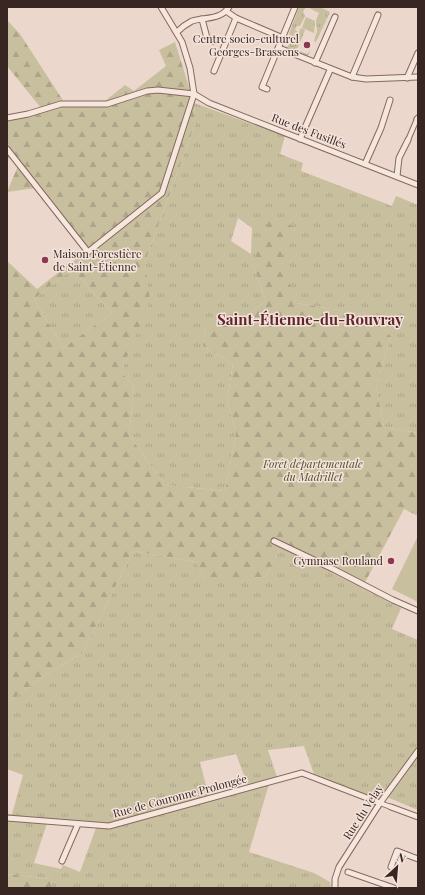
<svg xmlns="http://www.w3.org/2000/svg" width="425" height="895" viewBox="0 0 425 895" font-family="'Playfair Display',serif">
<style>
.grass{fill:url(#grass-tufts);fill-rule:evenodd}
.forest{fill:url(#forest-firs);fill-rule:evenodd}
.garden{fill:#c8bf9f}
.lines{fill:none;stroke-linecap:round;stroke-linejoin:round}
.pedestrian-casing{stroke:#866861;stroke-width:6}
.minor-casing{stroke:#866861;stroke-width:7}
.pedestrian{stroke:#f6e7dd;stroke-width:4}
.minor{stroke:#f6e7dd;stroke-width:5}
.poi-dot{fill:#8e3754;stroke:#f3e3da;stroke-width:1.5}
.labels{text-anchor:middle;stroke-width:3;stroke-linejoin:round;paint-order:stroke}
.poi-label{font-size:11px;fill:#382622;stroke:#f3e3da;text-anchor:end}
.street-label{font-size:11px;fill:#382622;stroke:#f3e3da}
.park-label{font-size:11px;font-style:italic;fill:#524f2b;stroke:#f3e3da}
.district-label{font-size:15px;font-weight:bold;fill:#60262d;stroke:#f3e3da}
</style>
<defs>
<pattern id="grass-tufts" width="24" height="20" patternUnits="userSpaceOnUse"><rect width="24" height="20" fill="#c8bf9f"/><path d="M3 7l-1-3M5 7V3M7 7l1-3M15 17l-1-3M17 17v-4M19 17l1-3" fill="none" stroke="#ada489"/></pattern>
<pattern id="forest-firs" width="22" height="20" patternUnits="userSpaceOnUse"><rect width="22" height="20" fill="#c8bf9f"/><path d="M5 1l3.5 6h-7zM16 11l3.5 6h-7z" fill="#ada489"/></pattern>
</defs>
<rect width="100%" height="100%" fill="#ebd7cb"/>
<!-- grass -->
<g class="grass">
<polygon points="299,7 306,7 303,12 305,16 300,26 297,26 295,30 298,32 293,41 290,40 292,36 289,34"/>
<polygon points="307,7 320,7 330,12 316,42 314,41 317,31 316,20 319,13"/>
<polygon points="306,17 315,21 314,33 302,28"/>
<polygon points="301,28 305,30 297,50 307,54 311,50 307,57 287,48 290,42 294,44"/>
<path d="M194,103L285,136L280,154L303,163L301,171L392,206L396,196L418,205V433L384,427L376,387L391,336L368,315L296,303L281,259L296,227L253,265L266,301L242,320L206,323L203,346L233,364L227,401L236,434L225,491L165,485L129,435L134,387L121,372L149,301L145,262L195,124ZM238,218L252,228L251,254L231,241Z"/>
<polygon points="72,269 112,313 63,348 34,299"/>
<path d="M281,547L401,608L392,629L418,640V810L382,795L378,801L314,774L304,746L268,750L277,777L248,786L236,754L200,762L210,801L269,784L249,852L314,873L330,882L331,888H51L52,879L7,874V814H12L23,775L7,769V703L46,675L83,652L133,551L196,562L206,581L265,577ZM47,823L96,828L80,872L63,865L61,869L34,863Z"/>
</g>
<!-- forest -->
<g class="forest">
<path d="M7,20L20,34L64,102L105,101L125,85L134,91L166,66L159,50L175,42L194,103L195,124L145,262L150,301L121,372L134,387L129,435L165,485L225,491L236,434L227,401L233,364L203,346L206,322L242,320L266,301L253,265L269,220L296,227L282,259L296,303L368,315L391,336L376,387L384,427L418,433V516L404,509L362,588L281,547L265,577L225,581H206L196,562L133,551L83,652L46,675L7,703V261L37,289L85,252L36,188L7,192L18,166L9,158L7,159V115L41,108L7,66ZM72,269L112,313L63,348L34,299Z"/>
<polygon points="7,874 52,879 51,888 7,888"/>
</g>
<!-- garden -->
<polygon class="garden" points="418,536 418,602 392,589"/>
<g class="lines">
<!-- pedestrian casing -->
<g class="pedestrian-casing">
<g id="pedestrian">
<polyline points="408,140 417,119"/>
<polyline points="380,803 391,807"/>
</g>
</g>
<!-- minor casing -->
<g class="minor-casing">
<g id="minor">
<polyline points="161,7 182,42 190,68 194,94"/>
<polyline points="226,11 236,18 283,38"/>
<polyline points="202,19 207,38 213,41"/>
<path d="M177,32C181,28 186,24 192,21C205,17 221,20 229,7"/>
<polyline points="279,48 352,77 366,79 418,77"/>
<polyline points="315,63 335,17"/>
<polyline points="214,71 236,18"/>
<polyline points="352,77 378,15"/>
<polyline points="407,78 418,53"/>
<polyline points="267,89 262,87 295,7"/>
<polyline points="7,118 28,114 61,104 107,104 147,91 158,90 194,94 209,103 418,185"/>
<polyline points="417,119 418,118"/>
<polyline points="300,139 330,70"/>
<polyline points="7,149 88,252 162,193 194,94"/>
<polyline points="365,164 381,128 390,100"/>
<polyline points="397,176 399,158 408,140"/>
<polyline points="274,541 333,569 393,600 418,611"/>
<polyline points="391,807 418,817"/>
<polyline points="7,818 109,826 302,773 380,803"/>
<polyline points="62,861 78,824"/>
<polyline points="391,867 397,851 418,859"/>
<polyline points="348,872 394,888"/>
<polyline points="335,888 335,879 339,867 380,803 418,751"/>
</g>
</g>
<!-- pedestrian -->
<use href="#pedestrian" class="pedestrian"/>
<!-- minor -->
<use href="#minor" class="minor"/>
</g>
<!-- markers -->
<g class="poi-dot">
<circle cx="307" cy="45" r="4"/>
<circle cx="45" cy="260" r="4"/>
<circle cx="391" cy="561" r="4"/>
</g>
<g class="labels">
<!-- poi labels -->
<g class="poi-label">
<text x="299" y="43">Centre socio-culturel<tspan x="299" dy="13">Georges-Brassens</tspan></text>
<text x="53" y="258" text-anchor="start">Maison Forestière<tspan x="53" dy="13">de Saint-Étienne</tspan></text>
<text x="383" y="565">Gymnase Rouland</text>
</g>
<!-- street labels -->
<g class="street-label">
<text transform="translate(309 131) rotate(21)" y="4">Rue des Fusillés</text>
<text transform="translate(180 796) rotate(-15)" y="4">Rue de Couronne Prolongée</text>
<text transform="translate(363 812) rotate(-57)" y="4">Rue du Velay</text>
</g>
<!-- park labels -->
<g class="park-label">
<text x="313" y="468">Forêt départementale<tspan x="313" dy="13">du Madrillet</tspan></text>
</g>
<!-- district labels -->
<g class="district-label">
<text x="310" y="325">Saint-Étienne-du-Rouvray</text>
</g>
</g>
<!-- border -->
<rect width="425" height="895" fill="none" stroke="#382622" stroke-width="16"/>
<!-- north arrow -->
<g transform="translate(397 867) rotate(26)" stroke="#f3e3da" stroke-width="3" paint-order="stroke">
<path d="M0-3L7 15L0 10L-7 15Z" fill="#382622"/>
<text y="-6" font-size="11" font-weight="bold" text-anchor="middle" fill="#382622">N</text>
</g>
</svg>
